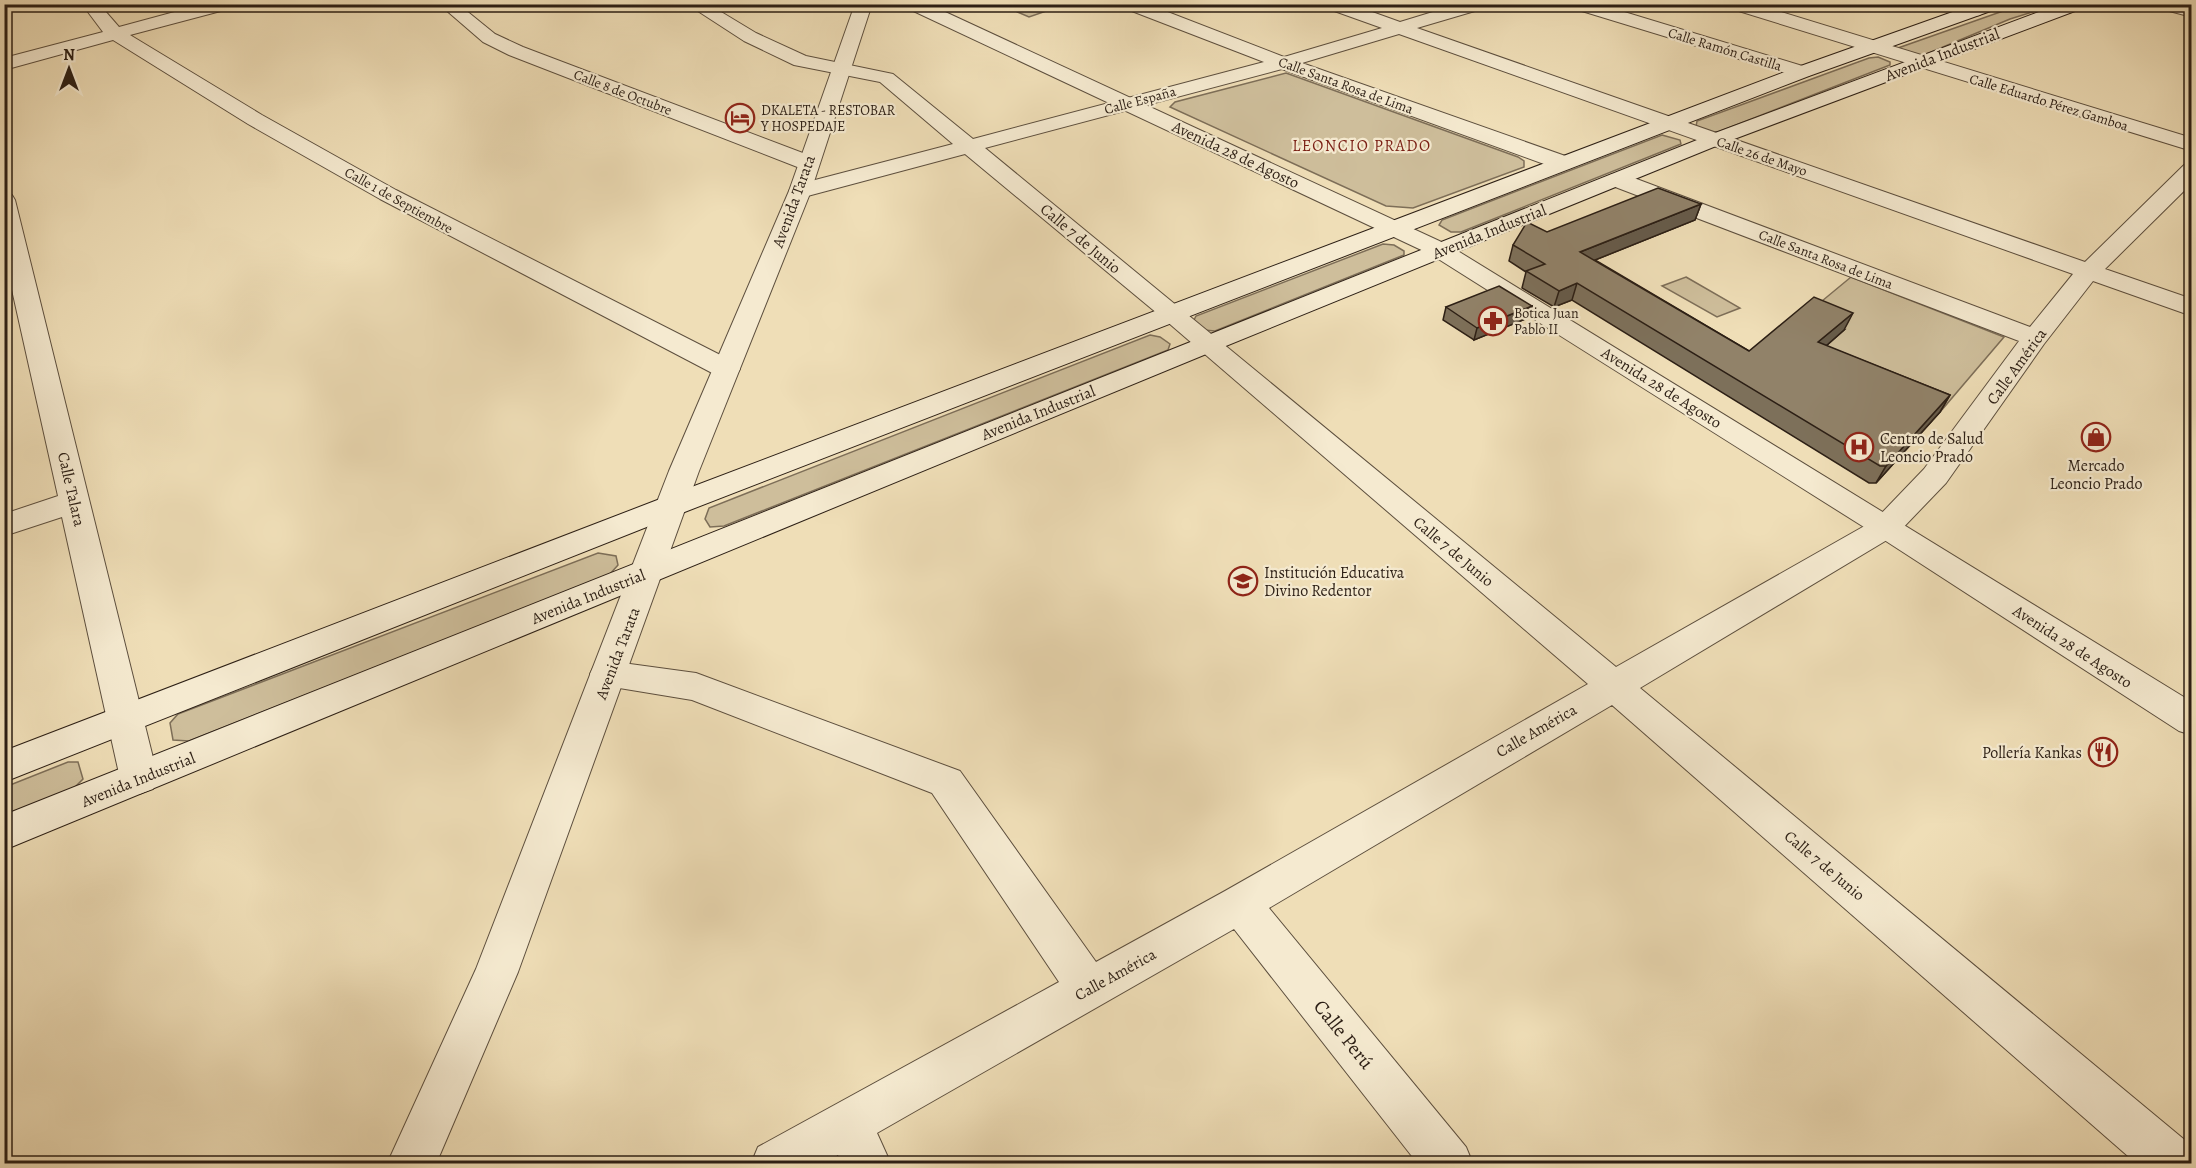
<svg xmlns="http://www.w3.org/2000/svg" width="2196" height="1168" viewBox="0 0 2196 1168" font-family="Alegreya,serif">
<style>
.green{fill:#cebe9b;stroke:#7d6e58;stroke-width:1.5}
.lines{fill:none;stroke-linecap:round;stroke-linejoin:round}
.minor-casing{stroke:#5d4f3e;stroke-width:2}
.tertiary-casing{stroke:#5d4f3e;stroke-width:2}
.secondary-casing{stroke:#2c1f15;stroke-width:2}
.minor{fill:#f5ead0;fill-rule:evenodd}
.tertiary{fill:#f5ead0;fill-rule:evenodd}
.secondary{fill:#f5ead0;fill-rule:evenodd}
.wall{fill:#7d705a;stroke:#2c1f15;stroke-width:1.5}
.shaded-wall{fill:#665b4a;stroke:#2c1f15;stroke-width:1.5}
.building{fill:#918269;stroke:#2c1f15;stroke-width:1.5}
.labels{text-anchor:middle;stroke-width:4.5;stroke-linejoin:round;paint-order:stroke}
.far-street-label{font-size:14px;fill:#2c1f15;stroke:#f5ead0}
.far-poi-label{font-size:14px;fill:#2c1f15;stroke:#f5ead0;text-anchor:start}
.street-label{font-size:16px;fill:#2c1f15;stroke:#f5ead0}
.far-quarter-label{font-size:16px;letter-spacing:1.5px;fill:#7a1f14;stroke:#f5ead0}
.poi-label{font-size:16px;fill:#2c1f15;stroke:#f5ead0;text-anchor:start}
.near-street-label{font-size:20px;fill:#2c1f15;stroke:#f5ead0}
</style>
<rect width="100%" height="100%" fill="#efdeb7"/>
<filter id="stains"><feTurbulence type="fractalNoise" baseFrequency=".00333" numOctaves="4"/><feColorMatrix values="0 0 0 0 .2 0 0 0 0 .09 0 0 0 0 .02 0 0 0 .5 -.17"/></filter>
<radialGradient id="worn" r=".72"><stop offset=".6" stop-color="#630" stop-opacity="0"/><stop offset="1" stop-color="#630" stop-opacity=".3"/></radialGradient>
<!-- green -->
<g class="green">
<polygon points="1014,5 1063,4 1064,5 1029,17 1006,7"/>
<polygon points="2020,5 2055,5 2010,19 1924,55 1912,56 1898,48"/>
<polygon points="1878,57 1890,62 1890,65 1718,132 1707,132 1696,127 1697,121 1869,58"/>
<polygon points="1286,73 1518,157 1524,161 1524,167 1413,208 1386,206 1170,107 1175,102"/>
<polygon points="1662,135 1680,140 1681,144 1461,232 1451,232 1439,225 1442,220"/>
<polygon points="1383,244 1394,245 1404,251 1404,255 1215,331 1204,330 1193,322 1196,316"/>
<polygon points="1686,277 1740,308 1717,317 1662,286"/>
<polygon points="1851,277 2004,337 1940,412 1770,344"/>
<polygon points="1150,335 1160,337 1170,344 1168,350 724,526 710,527 705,519 709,508"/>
<polygon points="598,553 616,556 618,565 609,575 189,741 173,740 170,723 178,714"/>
<polygon points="68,762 78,762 83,779 73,789 5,816 5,787"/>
</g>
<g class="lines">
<!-- minor casing -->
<g class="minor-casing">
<g id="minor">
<polygon points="82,4 99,4 119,27 204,4 234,4 232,8 130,35 262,115 396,190 736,363 740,369 736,375 726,377 716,375 380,199 248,124 113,40 4,70 4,58 103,32"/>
<polygon points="439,4 458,4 495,34 523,47 816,158 819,163 816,168 808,169 800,168 509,55 483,42"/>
<path d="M687,4H708L756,33L806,56L893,74L973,139L1264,62L1124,8L1122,4H1147L1284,57L1382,28L1326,8L1324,4H1350L1400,22L1459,4H1487L1485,8L1417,28L2085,262L2184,165L2192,164V183L2105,269L2192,299V316L2093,281L2044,344L1946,483L1897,534L1640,688L2192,1146V1164H2137L1612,705L1269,908L1466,1147L1473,1164H1418L1234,929L877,1133L891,1164H841L838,1155L823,1164H751L758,1147L1059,982L932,793L692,700L595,684L590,674L595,664L608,661L696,673L960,771L1096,962L1225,891L1588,684L1164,319L965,154L800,198L792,196L789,191L792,186L953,144L880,82L794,65L744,41ZM1399,34L2073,274L2030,327L1626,175L1618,173L1610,175L1607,180L1610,185L2019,341L1924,469L1875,520L1616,667L985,148L1282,69L1555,168L1563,169L1571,168L1574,163L1571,158L1302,63Z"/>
<polygon points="1570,4 1598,4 1809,68 1812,72 1809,76 1795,76 1572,8"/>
<polygon points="1727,4 1755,4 2192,138 2192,151 1729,8"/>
<path d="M1943,4C1955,4 1974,1 1983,11L1980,15L1974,16L1945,8Z"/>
<polygon points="2156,4 2192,6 2192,17 2158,8"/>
<polygon points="4,193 12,195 15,200 158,778 153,789 139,794 125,789 120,778 62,517 4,536 4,514 58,496 4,254"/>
</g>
</g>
<!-- tertiary casing -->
<g class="tertiary-casing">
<g id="tertiary">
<polygon points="855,4 872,4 811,191 699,471 518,972 436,1164 387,1164 476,969 669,471 789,191"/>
<polygon points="905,4 928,4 1448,245 2192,702 2192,735 2179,731 1875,534 1432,255 907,8"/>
</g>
</g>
<!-- secondary casing -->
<g class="secondary-casing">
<g id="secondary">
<polygon points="1975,4 2001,4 1999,8 1809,76 682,513 4,782 4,751 660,499 1795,68"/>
<polygon points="2060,4 2085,4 2083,8 1721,144 1216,350 4,850 4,815 1707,136"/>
</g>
</g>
<!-- minor -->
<use href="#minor" class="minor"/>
<!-- tertiary -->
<use href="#tertiary" class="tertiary"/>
<!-- secondary -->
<use href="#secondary" class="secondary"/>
</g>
<!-- wall -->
<g class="wall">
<polygon points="1701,204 1695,220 1595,260 1749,351 1844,330 1826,346 1950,395 1940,412 1876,483 1869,483 1572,300 1554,307 1522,288 1526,272 1509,261 1513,245 1547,232"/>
<polygon points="1532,306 1528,318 1474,340 1443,320 1446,307"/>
</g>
<!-- shaded-wall -->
<g class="shaded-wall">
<polygon points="1701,204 1695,220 1575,268 1580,252"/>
<polygon points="1577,283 1572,300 1554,307 1559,291"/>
<polygon points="1532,306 1528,318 1474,340 1477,328"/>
<polygon points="1853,313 1844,330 1810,360 1818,342"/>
<polygon points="1950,395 1940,412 1876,483 1886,466"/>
</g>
<!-- building -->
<g class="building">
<polygon points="1658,188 1701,204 1580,252 1749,351 1814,297 1853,313 1818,342 1950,395 1886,466 1880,466 1577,283 1559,291 1526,271 1545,264 1513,245 1527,222 1547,232"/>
<polygon points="1499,286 1532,306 1477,328 1446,307"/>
</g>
<!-- icons -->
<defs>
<g id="hotel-ring" transform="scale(1.5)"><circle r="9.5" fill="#f5ead0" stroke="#8f2418" stroke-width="1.5"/><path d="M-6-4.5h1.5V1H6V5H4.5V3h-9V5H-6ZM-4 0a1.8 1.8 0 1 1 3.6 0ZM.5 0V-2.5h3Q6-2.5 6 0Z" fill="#8f2418"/></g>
<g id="pharmacy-ring" transform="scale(1.5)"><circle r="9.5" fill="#f5ead0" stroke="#8f2418" stroke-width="1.5"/><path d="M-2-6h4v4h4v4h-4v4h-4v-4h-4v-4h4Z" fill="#8f2418"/></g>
<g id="shop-ring" transform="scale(1.5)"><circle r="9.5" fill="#f5ead0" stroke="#8f2418" stroke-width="1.5"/><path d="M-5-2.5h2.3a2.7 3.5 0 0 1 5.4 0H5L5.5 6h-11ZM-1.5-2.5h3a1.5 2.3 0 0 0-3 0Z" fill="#8f2418"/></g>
<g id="hospital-ring" transform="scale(1.5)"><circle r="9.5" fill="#f5ead0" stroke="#8f2418" stroke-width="1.5"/><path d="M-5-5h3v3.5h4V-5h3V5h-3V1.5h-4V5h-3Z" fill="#8f2418"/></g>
<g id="school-ring" transform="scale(1.5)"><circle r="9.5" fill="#f5ead0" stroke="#8f2418" stroke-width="1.5"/><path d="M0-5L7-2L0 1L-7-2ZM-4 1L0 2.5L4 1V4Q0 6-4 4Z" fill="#8f2418"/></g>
<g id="restaurant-ring" transform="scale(1.5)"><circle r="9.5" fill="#f5ead0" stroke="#8f2418" stroke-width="1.5"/><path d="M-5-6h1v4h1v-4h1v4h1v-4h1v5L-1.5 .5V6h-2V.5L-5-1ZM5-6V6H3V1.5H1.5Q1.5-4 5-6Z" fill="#8f2418"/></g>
</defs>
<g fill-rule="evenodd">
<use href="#hotel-ring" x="740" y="118"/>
<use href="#pharmacy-ring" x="1493" y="321"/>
<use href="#shop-ring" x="2096" y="437"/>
<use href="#hospital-ring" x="1859" y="447"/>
<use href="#school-ring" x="1243" y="581"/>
<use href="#restaurant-ring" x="2103" y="752"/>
</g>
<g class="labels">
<!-- far-street labels -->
<g class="far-street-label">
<text transform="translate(1725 49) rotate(17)" y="5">Calle Ramón Castilla</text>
<text transform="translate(1346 85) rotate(20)" y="5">Calle Santa Rosa de Lima</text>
<text transform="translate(623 92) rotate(21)" y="5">Calle 8 de Octubre</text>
<text transform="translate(1140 100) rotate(-15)" y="5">Calle España</text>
<text transform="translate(2049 102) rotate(17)" y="5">Calle Eduardo Pérez Gamboa</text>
<text transform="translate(1762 156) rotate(19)" y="5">Calle 26 de Mayo</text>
<text transform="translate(399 200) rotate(29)" y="5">Calle 1 de Septiembre</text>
<text transform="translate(1826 259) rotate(21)" y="5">Calle Santa Rosa de Lima</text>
</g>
<!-- far-poi labels -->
<g class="far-poi-label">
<text x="761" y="115">DKALETA - RESTOBAR<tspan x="761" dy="16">Y HOSPEDAJE</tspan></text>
<text x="1514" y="318">Botica Juan<tspan x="1514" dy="16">Pablo II</tspan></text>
</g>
<!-- street labels -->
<g class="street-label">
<text transform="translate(1942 54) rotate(-21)" y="6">Avenida Industrial</text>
<text transform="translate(1236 154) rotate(25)" y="6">Avenida 28 de Agosto</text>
<text transform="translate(793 201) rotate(-70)" y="6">Avenida Tarata</text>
<text transform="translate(1489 231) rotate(-22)" y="6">Avenida Industrial</text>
<text transform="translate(1081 238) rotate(40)" y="6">Calle 7 de Junio</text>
<text transform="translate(2016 366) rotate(-54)" y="6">Calle América</text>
<text transform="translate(1662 387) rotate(32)" y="6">Avenida 28 de Agosto</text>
<text transform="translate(1038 412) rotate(-22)" y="6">Avenida Industrial</text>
<text transform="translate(72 489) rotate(77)" y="6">Calle Talara</text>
<text transform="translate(1454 551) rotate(40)" y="6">Calle 7 de Junio</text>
<text transform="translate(588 596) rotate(-22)" y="6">Avenida Industrial</text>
<text transform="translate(2073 646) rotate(33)" y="6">Avenida 28 de Agosto</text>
<text transform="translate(617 653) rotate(-69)" y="6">Avenida Tarata</text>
<text transform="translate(1536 730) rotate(-30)" y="6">Calle América</text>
<text transform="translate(138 779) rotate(-22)" y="6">Avenida Industrial</text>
<text transform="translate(1825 865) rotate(40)" y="6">Calle 7 de Junio</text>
<text transform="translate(1115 974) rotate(-29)" y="6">Calle América</text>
</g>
<!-- far-quarter labels -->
<g class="far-quarter-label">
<text x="1362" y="151">LEONCIO PRADO</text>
</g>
<!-- poi labels -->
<g class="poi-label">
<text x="1880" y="444">Centro de Salud<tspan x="1880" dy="18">Leoncio Prado</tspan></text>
<text x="2096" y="471" text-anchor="middle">Mercado<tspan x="2096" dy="18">Leoncio Prado</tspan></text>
<text x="1264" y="578">Institución Educativa<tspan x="1264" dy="18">Divino Redentor</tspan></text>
<text x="2082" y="758" text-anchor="end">Pollería Kankas</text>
</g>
<!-- near-street labels -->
<g class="near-street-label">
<text transform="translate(1344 1034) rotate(51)" y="7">Calle Perú</text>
</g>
</g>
<!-- margin -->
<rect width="2196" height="1168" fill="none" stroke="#efdeb7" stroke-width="24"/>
<rect x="6" y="6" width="2184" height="1156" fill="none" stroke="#2c1f15" stroke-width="3"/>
<rect x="12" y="12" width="2172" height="1144" fill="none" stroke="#2c1f15" stroke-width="1.5"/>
<!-- north arrow -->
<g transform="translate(69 69)" stroke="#f5ead0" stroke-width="4.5" paint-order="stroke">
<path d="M0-4.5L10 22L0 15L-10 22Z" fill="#2c1f15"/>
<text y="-9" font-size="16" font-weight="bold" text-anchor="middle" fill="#2c1f15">N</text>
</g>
<rect width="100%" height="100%" filter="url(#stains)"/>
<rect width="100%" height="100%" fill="url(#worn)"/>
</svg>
